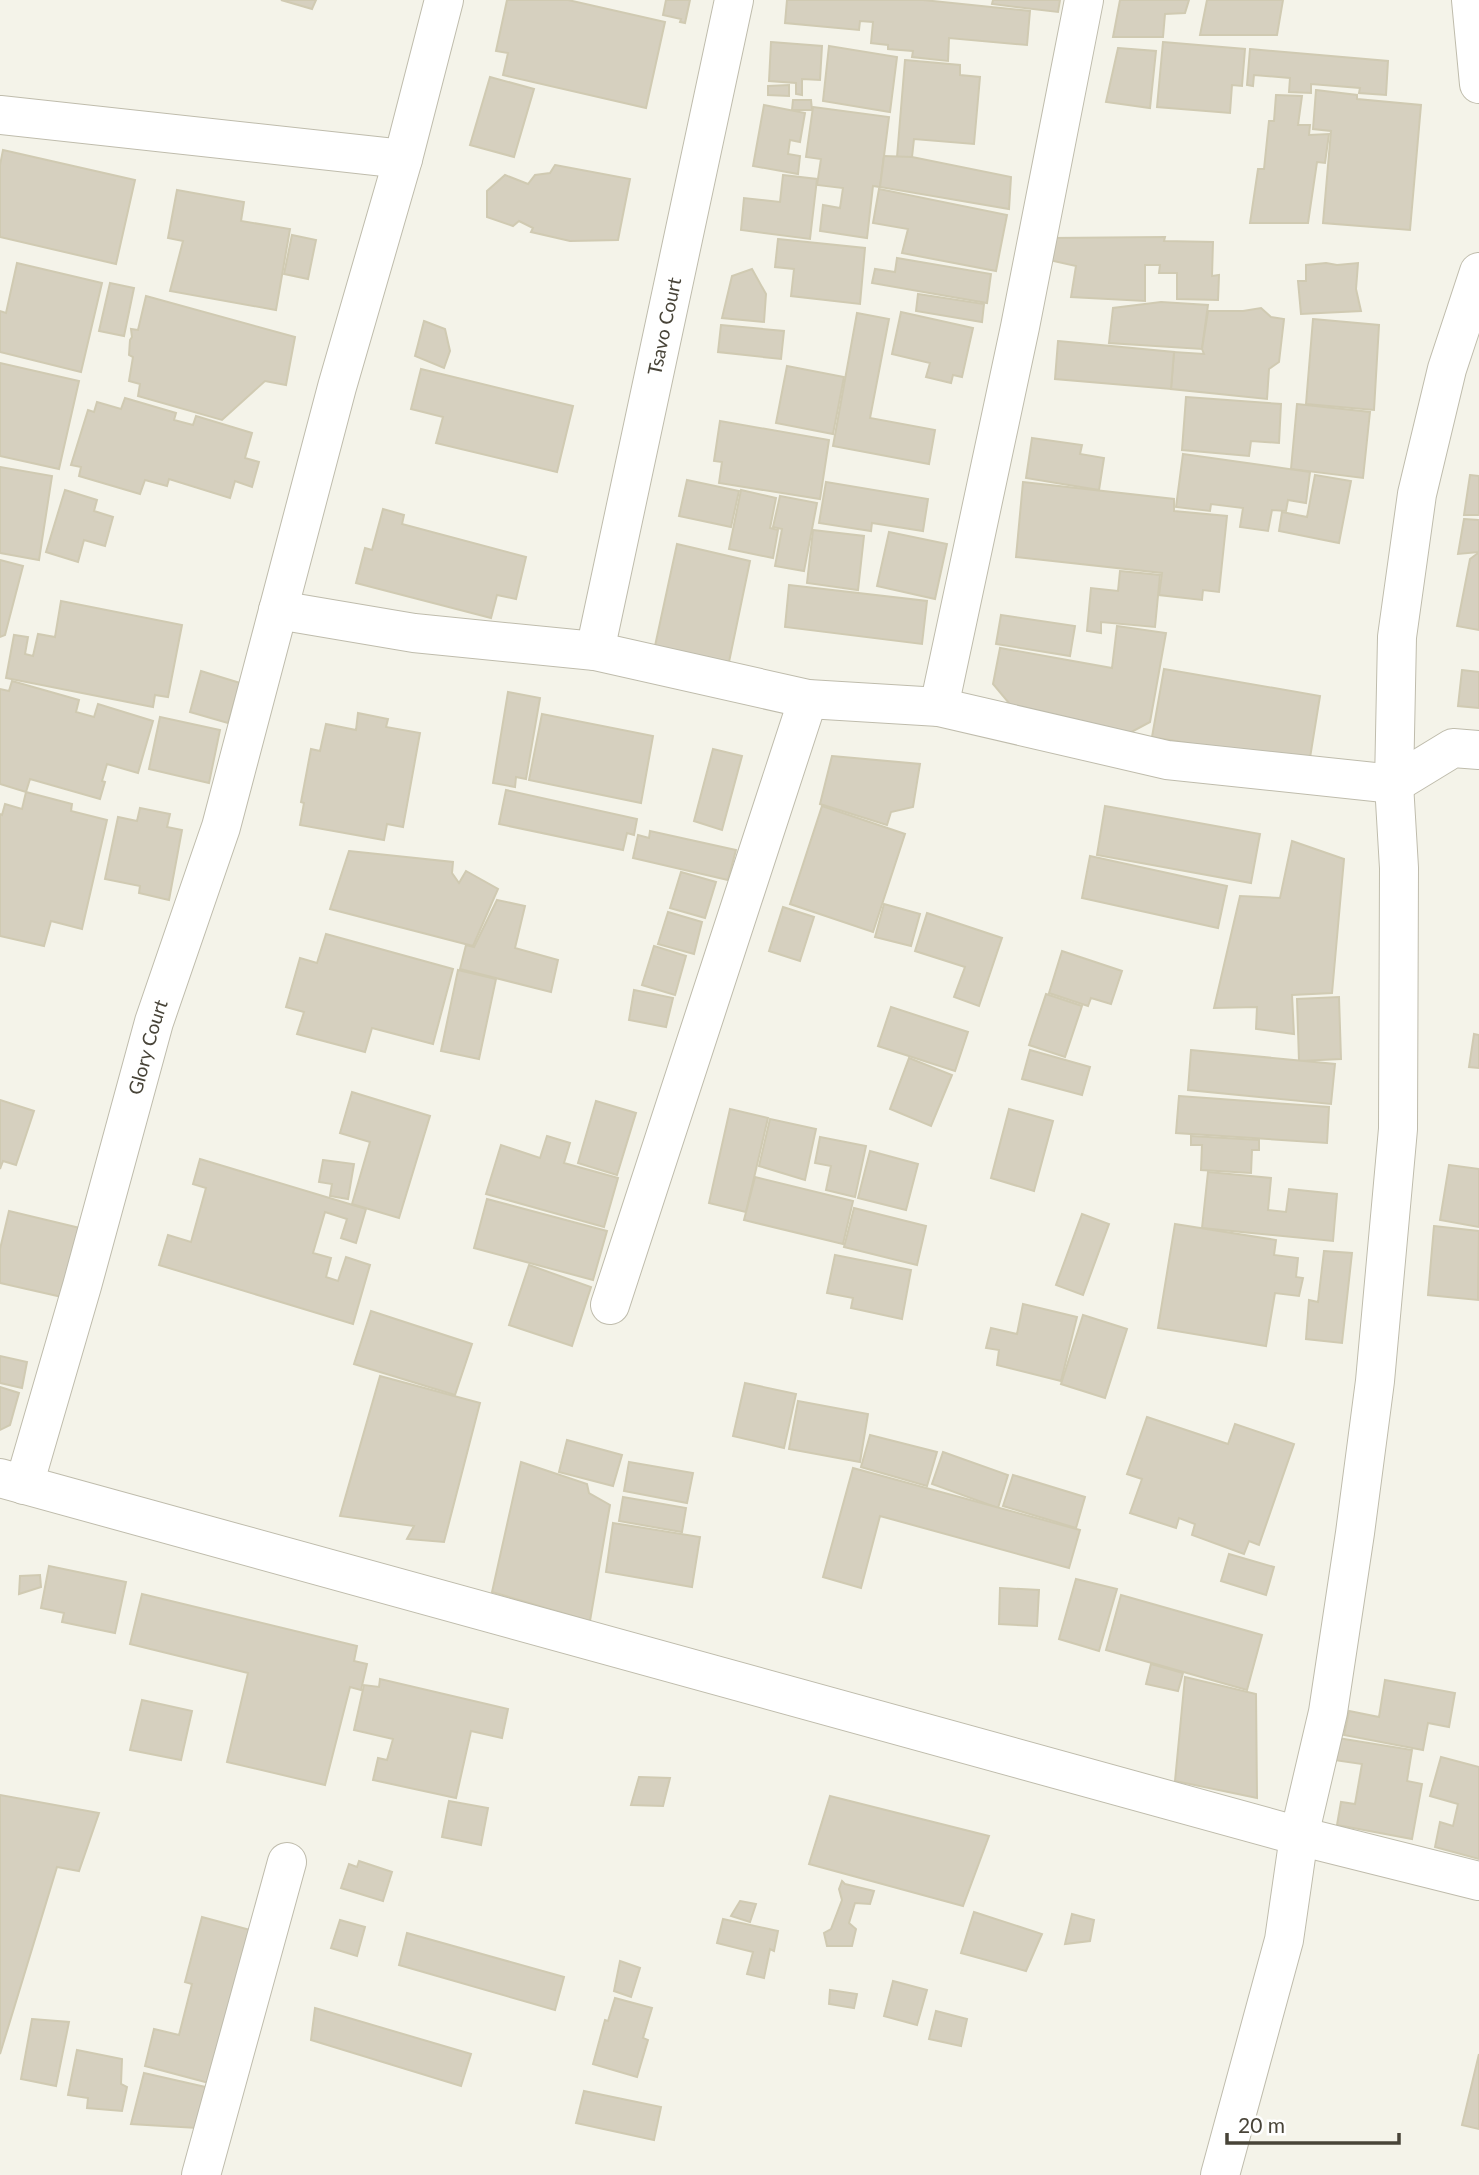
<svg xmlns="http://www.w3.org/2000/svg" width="1479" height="2175" viewBox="0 0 1479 2175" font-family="Lato,sans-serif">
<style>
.building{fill:#d6d0bf;stroke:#d0cab2;stroke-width:2}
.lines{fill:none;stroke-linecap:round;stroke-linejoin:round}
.minor-casing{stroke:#bfbcac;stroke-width:40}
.minor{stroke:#fff;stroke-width:38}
.labels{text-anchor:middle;stroke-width:5;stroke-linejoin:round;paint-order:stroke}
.street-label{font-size:19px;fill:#484438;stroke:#fff}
</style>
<rect width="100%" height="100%" fill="#f4f3e9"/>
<!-- building -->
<g class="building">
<polygon points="281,0 316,0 312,9"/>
<polygon points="507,0 568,0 665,22 646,108 503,75 508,53 496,51"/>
<polygon points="666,0 690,0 685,23 680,22 681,19 663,15"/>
<polygon points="787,0 923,0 1030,11 1027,45 949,38 948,61 912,57 913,51 888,49 888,45 871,43 873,22 860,21 859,30 785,23"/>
<polygon points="993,0 1060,0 1058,12 992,4"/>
<polygon points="1120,0 1189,0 1185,13 1165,14 1163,37 1113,37"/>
<polygon points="1207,0 1283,0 1277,35 1200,35"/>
<polygon points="771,42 822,46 820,80 802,79 802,95 796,94 796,83 769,81"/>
<polygon points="1163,42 1245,49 1242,86 1232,85 1230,113 1157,107"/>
<polygon points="829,46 897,57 890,112 823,101"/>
<polygon points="1118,48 1156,51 1150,108 1106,102"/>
<polygon points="1250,49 1388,61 1386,95 1359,93 1360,88 1311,84 1311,93 1289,92 1290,78 1254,75 1253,86 1247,85"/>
<polygon points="905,60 960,65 960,75 980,77 974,144 914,139 912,157 897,157"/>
<polygon points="490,77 534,89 514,157 470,145"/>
<polygon points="789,85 789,96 768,95 768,86"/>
<polygon points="1316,90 1357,95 1357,99 1421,105 1410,230 1323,223 1331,131 1313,129"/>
<polygon points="1276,95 1302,96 1298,125 1310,125 1309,135 1329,134 1325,163 1317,162 1308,223 1250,223 1258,169 1264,169 1269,121 1274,121"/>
<polygon points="793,100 811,100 812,110 792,110"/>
<polygon points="764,105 805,113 800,142 790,140 788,154 800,156 798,174 753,166"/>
<polygon points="813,107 889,117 880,187 873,186 867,238 820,231 823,205 840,208 843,188 817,185 821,159 806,157"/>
<polygon points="3,150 135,180 116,264 0,237 0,165"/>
<polygon points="884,156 912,157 1011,177 1009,209 880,187"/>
<polygon points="555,165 630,179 618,240 570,241 531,232 533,228 519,221 513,226 487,217 487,191 505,175 528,184 535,175 550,173"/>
<polygon points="783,175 817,179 810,239 741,230 744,198 780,202"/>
<polygon points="879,189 1007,215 996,271 902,253 908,229 873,223"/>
<polygon points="177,190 244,202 241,221 290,229 276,310 170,291 183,241 168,238"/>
<polygon points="292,235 316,240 308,279 284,274"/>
<polygon points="1165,237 1164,241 1213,242 1212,276 1219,275 1218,300 1177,299 1177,273 1159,273 1160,265 1145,265 1145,301 1071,297 1076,266 1049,260 1050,238"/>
<polygon points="778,239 865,248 860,304 791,296 794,269 775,267"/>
<polygon points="897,258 991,274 987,303 872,283 875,269 895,272"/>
<polygon points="17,263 102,283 81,372 0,352 0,311 6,313"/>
<polygon points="1326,263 1337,265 1358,263 1356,289 1361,311 1301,314 1298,281 1306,281 1306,265"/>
<polygon points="752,269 766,294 764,322 722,318 732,276"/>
<polygon points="110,283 134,288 124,336 99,331"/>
<polygon points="918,294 984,304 982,322 916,311"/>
<polygon points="146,296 295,337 286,385 265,381 222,420 138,396 140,384 129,381 133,357 129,355 130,340 132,337 131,329 138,330"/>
<polygon points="1161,302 1208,305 1202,349 1109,343 1113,308"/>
<polygon points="1261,308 1271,317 1284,319 1279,362 1269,369 1267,399 1171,389 1174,352 1204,354 1202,349 1208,311 1243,311"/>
<polygon points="901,312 973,328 962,377 953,375 951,383 926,377 930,363 892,354"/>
<polygon points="857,313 889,319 870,418 935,430 929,464 833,446"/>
<polygon points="1313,319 1379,325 1374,410 1306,404"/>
<polygon points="424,321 445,329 450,351 444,368 415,356"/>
<polygon points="721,325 784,331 781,359 718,352"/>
<polygon points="1058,341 1174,352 1171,389 1055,379"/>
<polygon points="0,363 79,381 59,469 0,456"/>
<polygon points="787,366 844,377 833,434 776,423"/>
<polygon points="421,369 573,406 557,472 436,443 443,417 411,409"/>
<polygon points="1186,397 1281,404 1279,443 1251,441 1249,456 1182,450"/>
<polygon points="125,398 176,413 174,420 193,425 196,416 252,433 245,458 259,462 252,487 235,481 230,498 169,479 167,486 145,480 140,494 79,476 81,467 71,465 88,410 94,412 97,402 121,409"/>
<polygon points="1297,404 1370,412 1363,478 1291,469"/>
<polygon points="720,421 829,440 820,499 719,483 722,462 714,461"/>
<polygon points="1032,438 1082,445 1080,454 1104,458 1099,490 1026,478"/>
<polygon points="1183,454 1310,472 1306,503 1288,500 1286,511 1272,510 1268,531 1240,527 1243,508 1211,504 1210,511 1176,507"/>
<polygon points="0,467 52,476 39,560 0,553"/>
<polygon points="1315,475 1351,481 1339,543 1279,531 1282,512 1307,517"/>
<polygon points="1470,475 1479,476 1479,515 1464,515"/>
<polygon points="687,480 739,491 731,527 679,516"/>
<polygon points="826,482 928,499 923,531 872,523 871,531 819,523"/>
<polygon points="1023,482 1174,499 1174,511 1227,516 1219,592 1203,590 1202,600 1159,595 1162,573 1016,557"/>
<polygon points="65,490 97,500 94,511 113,517 105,546 84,540 78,562 46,552"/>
<polygon points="741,490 776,498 770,528 778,530 773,558 729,549"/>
<polygon points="780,496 817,503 804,571 775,566 782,529 773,527"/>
<polygon points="383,509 404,515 402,524 526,557 516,599 497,595 491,618 356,583 365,548 372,550"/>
<polygon points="1464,519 1479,520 1479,552 1458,554"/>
<polygon points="813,530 864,536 858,590 807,583"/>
<polygon points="889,532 947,544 935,599 877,586"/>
<polygon points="677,544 750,561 729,662 655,646"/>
<polygon points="1478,553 1479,554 1479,630 1457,626 1470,559"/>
<polygon points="0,560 23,566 5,635 0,637"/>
<polygon points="1120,571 1160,575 1155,627 1101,622 1101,633 1087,631 1091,588 1118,591"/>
<polygon points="789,585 927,601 922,644 785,627"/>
<polygon points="61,601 182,625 168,697 155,695 153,707 6,678 14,635 28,637 25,654 33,656 38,634 55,637"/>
<polygon points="1001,615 1075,626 1070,656 996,644"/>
<polygon points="1117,626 1166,633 1150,722 1124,736 1007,715 1009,703 993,684 1000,648 1112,668"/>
<polygon points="1164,669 1320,696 1309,764 1152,737"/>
<polygon points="1462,670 1479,672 1479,708 1458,706"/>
<polygon points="201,671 240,683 228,723 190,712"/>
<polygon points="12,681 79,700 76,712 94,717 98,704 153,721 138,773 107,764 102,781 105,782 100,799 30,779 26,792 0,784 0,689 9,691"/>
<polygon points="508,692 540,698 526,779 516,777 515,787 493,783"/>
<polygon points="358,713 388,719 386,727 420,733 403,827 387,824 384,840 300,825 304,803 301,802 311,749 320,751 326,724 356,730"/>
<polygon points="542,714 653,736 641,803 529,780"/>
<polygon points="160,717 220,730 209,783 149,769"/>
<polygon points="713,749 742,756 722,830 694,821"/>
<polygon points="832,756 920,764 913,807 891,812 887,825 820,804"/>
<polygon points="506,790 637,819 634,835 627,833 623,850 499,824"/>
<polygon points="26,792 72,804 71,811 107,820 82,929 51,921 44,946 0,936 0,814 2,815 5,804 22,809"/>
<polygon points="822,806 905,834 873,932 790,904"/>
<polygon points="1105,806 1260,834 1251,883 1097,855"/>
<polygon points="140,808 170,814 167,827 182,830 169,900 139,893 140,886 105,879 118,817 137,821"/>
<polygon points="650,831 736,850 728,880 633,858 638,835 649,838"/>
<polygon points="1292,841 1344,859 1332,993 1292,995 1294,1034 1256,1029 1257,1007 1214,1008 1240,896 1280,898"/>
<polygon points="349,851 453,862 452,873 459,883 466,871 498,889 473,946 330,909"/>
<polygon points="1090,856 1227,886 1218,928 1082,898"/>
<polygon points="681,872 716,882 705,918 670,908"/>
<polygon points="497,900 525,906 515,948 558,960 551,992 460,969 466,945 474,947"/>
<polygon points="884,904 920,914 911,946 875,937"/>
<polygon points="783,907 814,917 800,961 769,951"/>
<polygon points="668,912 702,922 694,954 658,944"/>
<polygon points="927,913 1002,938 979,1006 954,997 965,967 915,951"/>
<polygon points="326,934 453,969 433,1044 372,1028 365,1052 297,1034 304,1012 286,1007 300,958 317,963"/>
<polygon points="654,946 686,956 675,995 642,985"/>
<polygon points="1062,951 1122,971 1111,1004 1091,998 1088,1006 1049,993"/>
<polygon points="458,970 496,979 479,1059 441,1051"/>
<polygon points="634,990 673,998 666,1027 629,1020"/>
<polygon points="1046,994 1082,1006 1065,1057 1029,1045"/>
<polygon points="1339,997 1341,1059 1299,1061 1297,999"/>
<polygon points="891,1007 968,1032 955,1071 878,1046"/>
<polygon points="1474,1034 1479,1035 1479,1068 1469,1067"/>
<polygon points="1030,1050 1090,1067 1082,1095 1022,1079"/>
<polygon points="1191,1050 1335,1064 1331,1104 1188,1090"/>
<polygon points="909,1058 952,1075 931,1126 890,1109"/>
<polygon points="352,1092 430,1116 399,1218 352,1204 370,1142 340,1133"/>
<polygon points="1179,1096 1329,1107 1327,1143 1176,1133"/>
<polygon points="0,1100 34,1111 16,1165 3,1161 0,1169"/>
<polygon points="596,1101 636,1113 617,1175 578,1163"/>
<polygon points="730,1109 768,1118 746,1212 709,1203"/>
<polygon points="1009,1109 1053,1121 1034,1191 991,1178"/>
<polygon points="770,1119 816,1129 805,1180 759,1166"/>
<polygon points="547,1136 570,1143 564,1163 618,1178 604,1227 486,1194 501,1145 540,1158"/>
<polygon points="1191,1136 1259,1140 1259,1150 1252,1150 1251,1173 1201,1170 1202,1145 1191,1145"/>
<polygon points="820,1137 866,1146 855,1197 826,1190 831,1166 815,1163"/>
<polygon points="870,1151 918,1164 906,1210 858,1198"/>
<polygon points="200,1159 366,1209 356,1243 341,1238 347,1219 325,1212 313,1253 331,1258 326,1277 338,1281 346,1257 370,1265 353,1324 159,1265 168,1235 191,1242 206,1188 193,1184"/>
<polygon points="323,1160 354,1164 348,1199 330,1196 332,1184 319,1182"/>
<polygon points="1449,1165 1479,1169 1479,1227 1440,1220"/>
<polygon points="1208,1172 1271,1178 1268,1210 1286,1212 1289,1189 1337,1194 1333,1241 1202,1228"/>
<polygon points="755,1177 853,1201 843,1244 744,1220"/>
<polygon points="487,1199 607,1231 593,1280 474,1248"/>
<polygon points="854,1208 926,1226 917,1265 844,1247"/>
<polygon points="9,1211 80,1228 62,1297 0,1283 0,1249"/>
<polygon points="1082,1214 1109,1224 1083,1295 1056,1285"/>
<polygon points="1175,1224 1276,1240 1274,1255 1298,1258 1296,1277 1303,1278 1299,1296 1275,1293 1266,1346 1158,1328"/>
<polygon points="1434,1226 1479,1231 1478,1300 1428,1295"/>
<polygon points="1324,1251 1352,1253 1342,1343 1306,1339 1309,1300 1318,1302"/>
<polygon points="835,1255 911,1270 902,1319 851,1308 853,1298 827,1293"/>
<polygon points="529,1265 591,1287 572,1346 509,1325"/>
<polygon points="1023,1304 1077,1317 1061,1381 997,1365 999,1350 986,1348 991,1328 1017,1334"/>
<polygon points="371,1311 472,1344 455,1395 354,1364"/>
<polygon points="1083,1315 1127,1329 1105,1398 1061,1384"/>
<polygon points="0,1356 27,1362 22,1388 0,1383"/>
<polygon points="380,1376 480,1403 444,1542 407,1539 414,1526 340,1516"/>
<polygon points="745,1383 796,1394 784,1448 733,1436"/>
<polygon points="0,1387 19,1393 10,1425 0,1430"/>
<polygon points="798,1401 868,1414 860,1462 789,1449"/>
<polygon points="1147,1417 1228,1444 1235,1424 1294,1444 1259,1545 1249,1541 1244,1554 1192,1535 1195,1524 1179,1518 1176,1528 1130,1513 1142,1479 1127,1474"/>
<polygon points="870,1435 937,1452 927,1486 861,1467"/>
<polygon points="567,1440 622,1455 613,1486 559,1472"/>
<polygon points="943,1452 1008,1475 998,1508 932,1484"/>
<polygon points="521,1462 587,1484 589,1493 610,1505 590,1621 492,1592"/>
<polygon points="629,1462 693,1473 687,1503 624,1491"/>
<polygon points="853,1468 1080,1530 1069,1568 880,1516 861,1588 823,1577"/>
<polygon points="1013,1475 1085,1497 1076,1528 1003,1506"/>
<polygon points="623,1497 686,1508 682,1532 619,1521"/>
<polygon points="613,1523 700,1537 692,1587 606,1572"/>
<polygon points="1229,1554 1274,1567 1266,1595 1221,1581"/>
<polygon points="49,1566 126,1582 115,1633 62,1622 64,1613 41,1608"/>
<polygon points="40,1575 41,1587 19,1594 20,1576"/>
<polygon points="1076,1579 1117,1589 1099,1651 1059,1639"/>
<polygon points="1000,1588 1039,1590 1037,1626 999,1624"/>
<polygon points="142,1594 357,1646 354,1661 367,1664 361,1690 350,1687 325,1785 227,1762 248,1673 130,1644"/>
<polygon points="1121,1595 1262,1635 1247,1690 1106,1650"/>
<polygon points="1151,1664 1183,1673 1178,1691 1146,1684"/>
<polygon points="1185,1677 1256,1694 1257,1798 1175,1781"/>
<polygon points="380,1679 508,1709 502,1738 471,1731 456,1798 373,1780 378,1758 387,1760 393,1739 354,1730 364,1685 379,1687"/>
<polygon points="1385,1680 1455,1693 1449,1727 1428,1723 1423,1750 1344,1735 1349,1711 1379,1717"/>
<polygon points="142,1700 192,1711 181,1760 130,1750"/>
<polygon points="1338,1738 1412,1750 1407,1781 1422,1784 1412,1839 1337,1825 1341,1802 1355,1804 1362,1764 1334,1760"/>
<polygon points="1441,1757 1479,1767 1479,1859 1435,1847 1440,1822 1453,1826 1458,1804 1430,1796"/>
<polygon points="639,1777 670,1778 663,1806 631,1805"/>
<polygon points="0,1795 99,1813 79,1871 57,1867 0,2054"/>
<polygon points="830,1796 989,1836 963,1906 809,1864"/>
<polygon points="449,1801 488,1808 481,1845 442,1837"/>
<polygon points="359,1861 392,1872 383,1901 341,1888 349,1864 357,1867"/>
<polygon points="842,1881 845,1884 874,1891 870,1904 855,1903 849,1923 856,1929 852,1946 827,1946 824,1933 831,1929 842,1900 839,1889"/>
<polygon points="740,1901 756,1904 750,1922 731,1916"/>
<polygon points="974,1912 1042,1934 1026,1971 961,1953"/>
<polygon points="1072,1914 1094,1920 1090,1941 1065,1944"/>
<polygon points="202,1917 250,1930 209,2083 145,2066 154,2029 179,2035 192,1984 185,1982"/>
<polygon points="723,1919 778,1931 774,1951 770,1949 764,1978 747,1974 753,1952 717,1943"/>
<polygon points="340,1920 365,1927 357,1956 331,1948"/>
<polygon points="407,1933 564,1977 555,2010 399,1965"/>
<polygon points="620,1961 640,1968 631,1997 614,1991"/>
<polygon points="893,1981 927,1990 917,2025 884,2016"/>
<polygon points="830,1990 857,1994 854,2008 829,2004"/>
<polygon points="615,1998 652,2008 643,2038 648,2040 637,2077 593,2064 605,2020 608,2021"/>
<polygon points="315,2008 471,2054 461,2086 311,2040"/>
<polygon points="936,2011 967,2019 961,2046 929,2039"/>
<polygon points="32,2019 69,2022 56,2086 21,2079"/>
<polygon points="77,2050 122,2059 121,2084 127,2087 122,2111 87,2108 88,2098 68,2095"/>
<polygon points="1479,2054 1479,2129 1462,2125"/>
<polygon points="144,2073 210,2088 197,2128 131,2124"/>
<polygon points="584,2091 661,2107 654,2140 576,2123"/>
</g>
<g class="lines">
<!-- minor casing -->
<g class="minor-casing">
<g id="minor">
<polyline points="1471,0 1479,84"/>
<polyline points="0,115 403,159"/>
<polyline points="278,610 414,633 595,651 808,699 939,707 1167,760 1394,784 1453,748 1479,750"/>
<path id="s1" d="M595,651L734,0"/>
<polyline points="939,707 1020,327 1084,0"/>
<polyline points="610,1305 808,699"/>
<polyline points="0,1478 1299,1836 1479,1881"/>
<path id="s2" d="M24,1485L82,1286L154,1022L221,827L337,387L403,159L444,0"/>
<polyline points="201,2175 287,1862"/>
<polyline points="1220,2175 1284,1940 1299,1836 1328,1712 1355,1533 1375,1381 1398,1129 1399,868 1394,784 1397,637 1417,494 1447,369 1479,272"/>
</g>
</g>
<!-- minor -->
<use href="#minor" class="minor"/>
</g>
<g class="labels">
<!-- street labels -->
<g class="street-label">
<text dy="7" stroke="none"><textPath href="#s1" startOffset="332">Tsavo Court</textPath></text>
<text dy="7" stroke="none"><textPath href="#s2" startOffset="455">Glory Court</textPath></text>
</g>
</g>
<!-- scale -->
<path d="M1227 2133v10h172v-10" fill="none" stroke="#484438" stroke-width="3.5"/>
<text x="1238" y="2133" font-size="21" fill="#484438" stroke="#ffffff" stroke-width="5" paint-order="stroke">20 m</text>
</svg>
